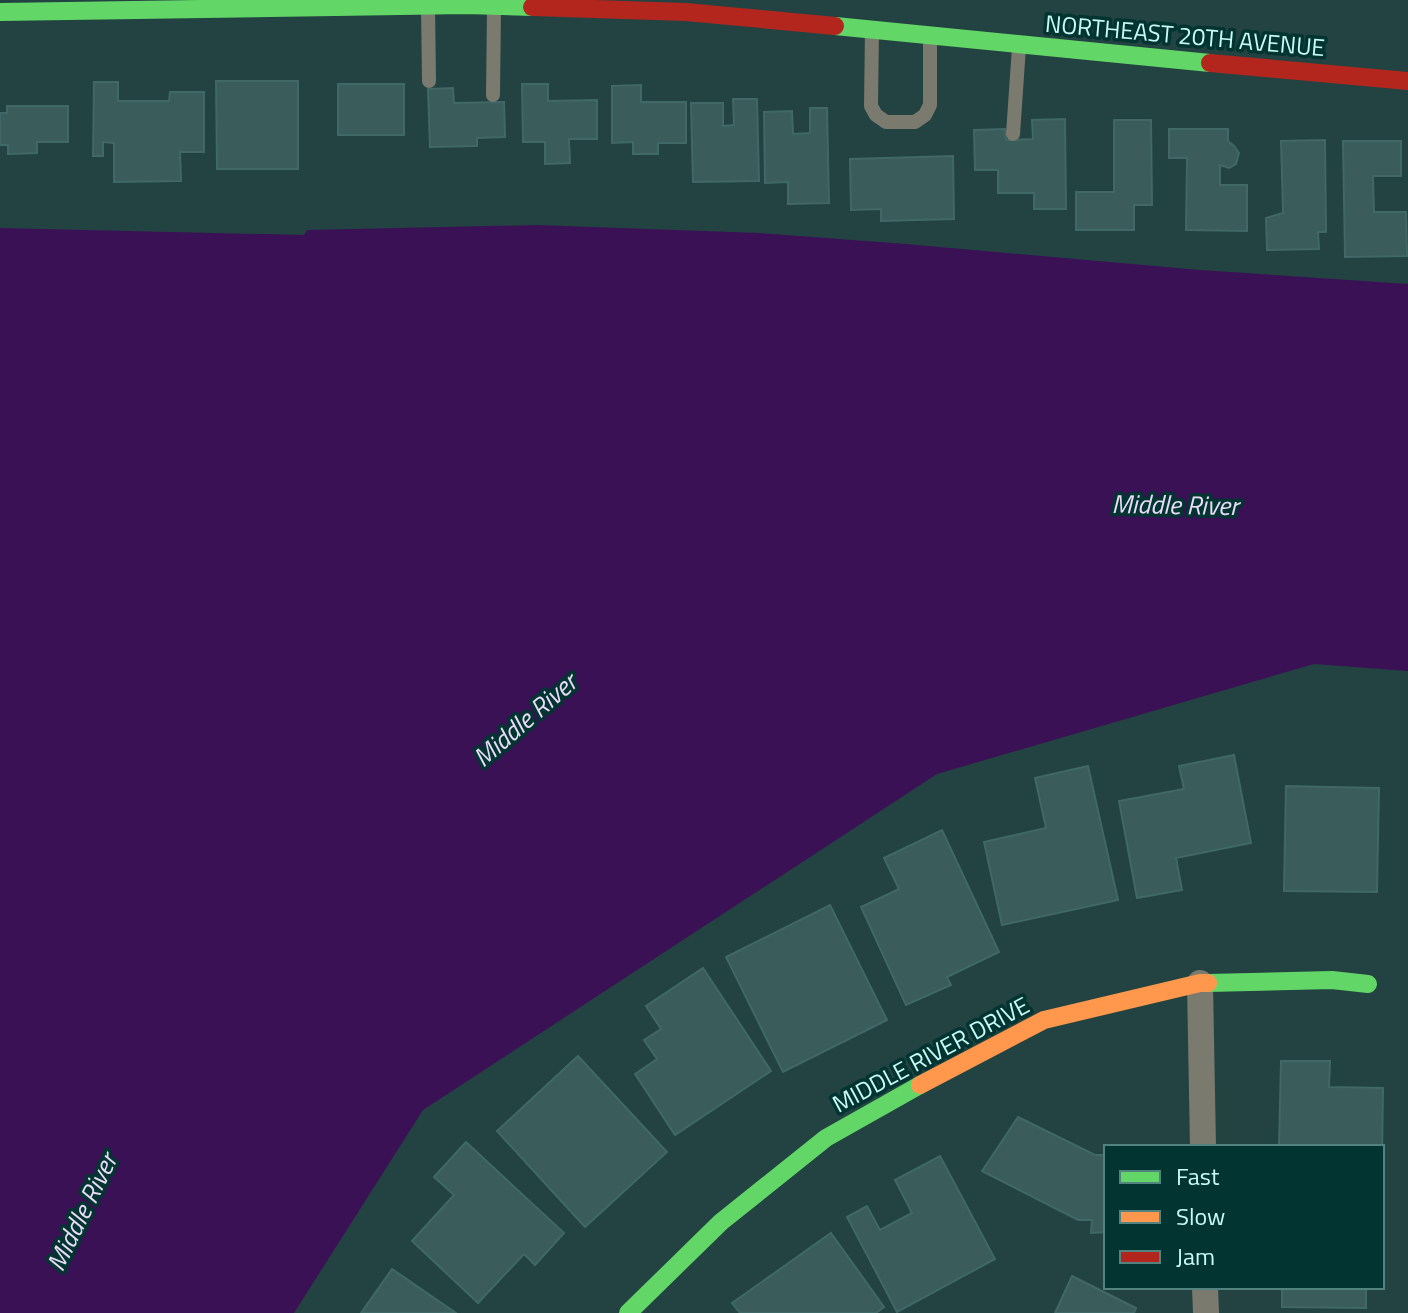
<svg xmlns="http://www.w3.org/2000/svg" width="1408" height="1313" viewBox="0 0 1408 1313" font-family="'Titillium Web',sans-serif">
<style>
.water{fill:#3b1156}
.building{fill:#3a5c5a;stroke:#406866;stroke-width:2}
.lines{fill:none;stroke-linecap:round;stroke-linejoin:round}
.lane{stroke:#7a7a6f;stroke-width:14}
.street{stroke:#7a7a6f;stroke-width:26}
.fast{stroke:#63d668;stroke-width:18}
.slow{stroke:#ff974d;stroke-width:18}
.jam{stroke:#b3261e;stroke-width:18}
.labels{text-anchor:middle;stroke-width:7;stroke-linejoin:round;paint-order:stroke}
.street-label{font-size:24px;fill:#c9faf6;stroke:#023432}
.water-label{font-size:26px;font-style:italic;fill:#ebdcf6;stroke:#023432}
</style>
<rect width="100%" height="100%" fill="#224341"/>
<!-- water -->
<polygon class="water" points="537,225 759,233 906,244 1200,270 1408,284 1408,671 1314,664 937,774 423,1110 294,1313 0,1313 0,228 304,235 307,230"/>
<!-- building -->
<g class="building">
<polygon points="216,81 298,81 298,169 217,169"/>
<polygon points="94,82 118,82 118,101 169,101 170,92 204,92 204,152 180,152 181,181 114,182 114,143 103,142 103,156 93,156"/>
<rect x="338" y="84" width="66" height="51"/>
<polygon points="522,84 548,84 548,101 597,100 597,139 569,139 570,163 545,164 545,142 523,142"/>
<polygon points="641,85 641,102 686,102 686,143 658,143 658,154 633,154 633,142 612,143 612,86"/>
<polygon points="453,88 454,103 504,102 505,137 477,138 477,146 430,147 428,89"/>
<polygon points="733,99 757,99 759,181 693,182 691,103 723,103 723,126 734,125"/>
<polygon points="7,106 68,106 68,142 37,142 37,153 8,154 8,145 0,145 0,113 7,113"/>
<polygon points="810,108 827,108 829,203 788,204 788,182 765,183 764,112 792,111 793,134 810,133"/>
<polygon points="1065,119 1066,209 1034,209 1034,193 998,193 998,170 975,170 974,130 1005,129 1006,140 1033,139 1032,120"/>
<polygon points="1114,120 1151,120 1152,205 1134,205 1134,230 1076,230 1076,192 1114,192"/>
<polygon points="1169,129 1228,129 1228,141 1234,146 1239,153 1236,164 1229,168 1220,165 1220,185 1247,185 1247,231 1186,230 1187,158 1169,158"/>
<polygon points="1325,140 1326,232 1318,232 1319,249 1267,250 1266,218 1283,213 1281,141"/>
<polygon points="1343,141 1401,141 1401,176 1373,176 1374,212 1406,212 1407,256 1345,257"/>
<polygon points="953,156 954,219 881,221 881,209 851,210 850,159"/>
<polygon points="1234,755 1251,843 1176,858 1182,890 1137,898 1119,801 1184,789 1179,766"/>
<polygon points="1088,766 1118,900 1002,925 984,842 1046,828 1035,778"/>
<polygon points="1286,786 1379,788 1377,892 1284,891"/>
<polygon points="942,830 999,952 947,977 951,985 906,1005 861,907 899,889 884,858"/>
<polygon points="830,905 887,1020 783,1072 726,957"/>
<polygon points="703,968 771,1071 675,1135 635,1074 657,1059 644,1040 661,1029 646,1006"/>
<polygon points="578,1056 667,1152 585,1227 497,1131"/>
<polygon points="1281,1061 1330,1061 1329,1087 1383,1088 1382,1159 1382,1147 1279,1147"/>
<polygon points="1018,1117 1095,1155 1106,1155 1106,1232 1091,1233 1092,1220 1078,1220 982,1171"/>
<polygon points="466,1142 564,1233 535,1265 524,1254 478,1303 412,1241 454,1195 434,1177"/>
<polygon points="940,1156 995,1259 897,1312 847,1217 867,1206 880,1230 912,1213 895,1180"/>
<polygon points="831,1233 884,1307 876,1313 740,1313 732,1303"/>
<polygon points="392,1269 456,1313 361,1313"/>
<polygon points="1072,1276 1136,1308 1134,1313 1055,1313"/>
<polygon points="1282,1287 1366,1287 1366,1308 1282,1307"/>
</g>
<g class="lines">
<!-- lane -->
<g class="lane">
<polyline points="428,5 429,81"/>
<polyline points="872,29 871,106 876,115 886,122 915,122 925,115 930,105 930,37"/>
<polyline points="493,95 494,8"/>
<polyline points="1013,134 1019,47"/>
</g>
<!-- street -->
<g class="street">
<polyline points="1200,983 1203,1147"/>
<polyline points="1205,1287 1206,1313"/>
</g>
<!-- fast -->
<g class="fast">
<polyline points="0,12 465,5 532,7"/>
<polyline points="835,26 1210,63"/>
<polyline points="1208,983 1332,980 1368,984"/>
<polyline points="628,1313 721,1222 826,1138 920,1085"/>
</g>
<!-- slow -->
<polyline class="slow" points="920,1085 1044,1020 1200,983 1208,983"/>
<!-- jam -->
<g class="jam">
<polyline points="532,7 686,12 835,26"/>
<polyline points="1210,63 1408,81"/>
</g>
</g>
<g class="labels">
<!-- street labels -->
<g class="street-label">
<text transform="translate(1185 36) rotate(5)" y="8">NORTHEAST 20TH AVENUE</text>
<text transform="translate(931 1055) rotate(-28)" y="8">MIDDLE RIVER DRIVE</text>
</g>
<!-- water labels -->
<g class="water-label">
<text transform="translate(1175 505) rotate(1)" y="9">Middle River</text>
<text transform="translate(525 720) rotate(-41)" y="9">Middle River</text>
<text transform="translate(82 1212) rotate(-64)" y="9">Middle River</text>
</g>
</g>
<!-- legend -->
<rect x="1104" y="1145" width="280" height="144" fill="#023432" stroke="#528380" stroke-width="2"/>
<rect x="1120" y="1171" width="40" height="12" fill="#63d668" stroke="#528380" stroke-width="2"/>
<text x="1176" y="1185" font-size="24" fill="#c9faf6">Fast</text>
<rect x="1120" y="1211" width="40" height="12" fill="#ff974d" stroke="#528380" stroke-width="2"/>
<text x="1176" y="1225" font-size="24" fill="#c9faf6">Slow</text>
<rect x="1120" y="1251" width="40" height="12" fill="#b3261e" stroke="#528380" stroke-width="2"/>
<text x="1176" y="1265" font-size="24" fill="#c9faf6">Jam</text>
</svg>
